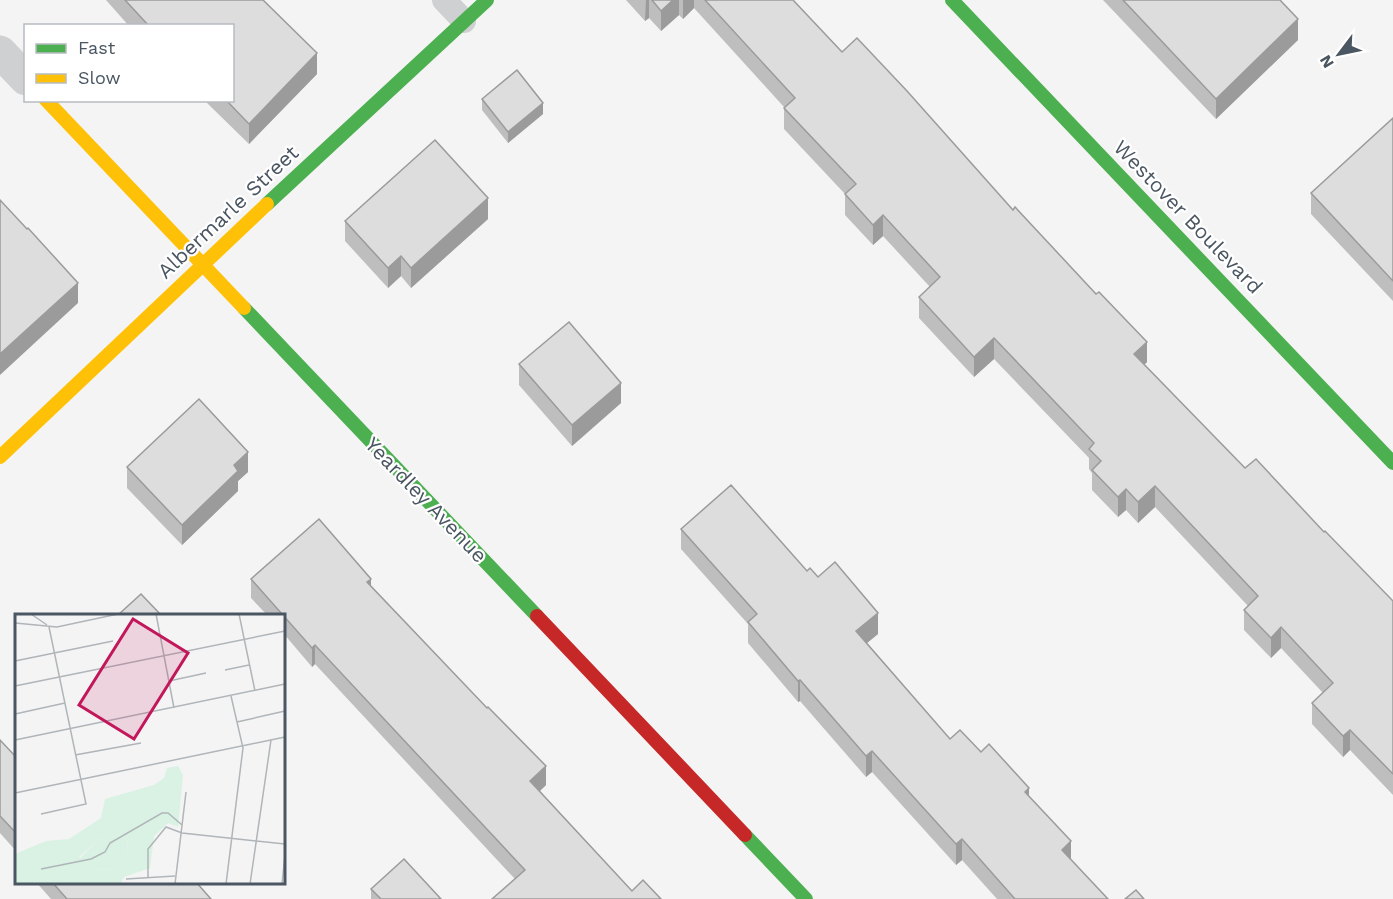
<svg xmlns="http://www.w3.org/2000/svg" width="1393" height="899" viewBox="0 0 1393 899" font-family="'Work Sans',sans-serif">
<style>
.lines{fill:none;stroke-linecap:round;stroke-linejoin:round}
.lane{stroke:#ced0d2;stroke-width:24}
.street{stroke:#ced0d2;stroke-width:33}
.fast{stroke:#4caf50;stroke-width:14}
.slow{stroke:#ffc107;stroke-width:14}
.jam{stroke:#c62828;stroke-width:14}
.wall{fill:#bebebf}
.shaded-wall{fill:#9b9b9b}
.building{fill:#ddddde;stroke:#9b9b9b;stroke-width:1.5}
.labels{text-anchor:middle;stroke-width:4.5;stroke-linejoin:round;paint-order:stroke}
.street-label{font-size:21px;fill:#4a5661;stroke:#fff}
.inset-road{fill:none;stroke:#b0b5b9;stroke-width:1.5}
.view{fill:#c2185b;fill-opacity:0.15;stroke:#c2185b;stroke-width:3}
.inset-edge{fill:none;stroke:#4a5661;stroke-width:3}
</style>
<rect width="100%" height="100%" fill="#f4f4f4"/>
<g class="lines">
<!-- lane -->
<polyline class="lane" points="444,0 464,21"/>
<!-- street -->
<polyline class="street" points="0,52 26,79"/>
<!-- fast -->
<g class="fast">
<polyline points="952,0 1393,463"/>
<polyline points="267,204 487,0"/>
<polyline points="244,308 537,616"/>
<polyline points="745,835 806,899"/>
</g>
<!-- slow -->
<g class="slow">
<polyline points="46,100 244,308"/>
<polyline points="0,457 267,204"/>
</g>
<!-- jam -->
<polyline class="jam" points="537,616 745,835"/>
</g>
<!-- wall -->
<g class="wall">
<polygon points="106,0 263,0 317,74 249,144 204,100 232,100 232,26 129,26"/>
<polygon points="626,0 793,0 842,52 1147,362 1144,365 1245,468 1324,532 1393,601 1393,795 1350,750 1343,757 1312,724 1312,703 1323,693 1281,648 1271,658 1244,630 1244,610 1248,606 1155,507 1138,523 1126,510 1118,517 1092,490 1092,473 1089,469 1089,458 994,359 974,377 919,318 919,297 930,287 883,236 873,245 845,215 845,194 784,129 784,107 694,8 683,19 679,15 661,31 649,18 645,21"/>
<polygon points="1103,0 1280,0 1298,40 1216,119"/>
<polygon points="482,99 543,114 508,143 482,110"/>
<polygon points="1393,118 1393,301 1311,214 1311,193"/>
<polygon points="488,219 411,288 401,276 388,288 345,241 345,221"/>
<polygon points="519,364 621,403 572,446 519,385"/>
<polygon points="127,467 248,472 238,481 238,491 182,545 127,488"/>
<polygon points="681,529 807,571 818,577 878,634 867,643 950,739 981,752 1029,796 1071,860 1108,899 997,899 962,860 956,865 872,772 866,777 800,701 798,702 748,643 748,624 681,549"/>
<polygon points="251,579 371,587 546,785 540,791 632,891 661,899 515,879 315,664 312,667 284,634 284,615 267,615 251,598"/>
<polygon points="0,740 16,757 16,851 0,833"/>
<polygon points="36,882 196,882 211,899 51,899"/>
<polygon points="371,889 441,899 371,899"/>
</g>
<!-- shaded-wall -->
<g class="shaded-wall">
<polygon points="646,0 649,0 649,18 645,21"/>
<polygon points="673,0 679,0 679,15 661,31 661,11"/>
<polygon points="683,0 694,0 694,8 683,19"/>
<polygon points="1298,19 1298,40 1216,119 1216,99"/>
<polygon points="317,53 317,74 249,144 249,124"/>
<polygon points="543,103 543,114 508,143 508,132"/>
<polygon points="488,198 488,219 411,288 411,268"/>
<polygon points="883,215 883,236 873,245 873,225"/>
<polygon points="401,256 401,276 388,288 388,268"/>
<polygon points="78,283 78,303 0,375 0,354"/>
<polygon points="994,338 994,359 974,377 974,357"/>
<polygon points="1147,342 1147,362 1134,375 1134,354"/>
<polygon points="621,383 621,403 572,446 572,425"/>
<polygon points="248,452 248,472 238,481 238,491 182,545 182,525 234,465"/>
<polygon points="1155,486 1155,507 1138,523 1138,502"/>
<polygon points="1126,489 1126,510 1118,517 1118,497"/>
<polygon points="371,579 371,598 367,582"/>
<polygon points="878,613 878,634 856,652 856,631"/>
<polygon points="1281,627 1281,648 1271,658 1271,638"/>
<polygon points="315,645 315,664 312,667 312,648"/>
<polygon points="800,680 800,701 798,702 798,681"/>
<polygon points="1350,730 1350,750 1343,757 1343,736"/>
<polygon points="872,751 872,772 866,777 866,756"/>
<polygon points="546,766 546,785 530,800 530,781"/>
<polygon points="1029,788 1029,809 1025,792"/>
<polygon points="962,839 962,860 956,865 956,844"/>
<polygon points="1071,841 1071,862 1062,850"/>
</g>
<!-- building -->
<g class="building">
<polygon points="125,0 263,0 317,53 249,124 226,100 232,100 232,26 149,26"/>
<polygon points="652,0 673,0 661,11"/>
<polygon points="705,0 793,0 842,52 857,38 907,91 1013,210 1015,207 1096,294 1099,292 1147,342 1134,354 1245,468 1256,459 1324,532 1325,531 1393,601 1393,774 1350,730 1343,736 1312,703 1333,683 1281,627 1271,638 1244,610 1258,596 1155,486 1138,502 1126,489 1118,497 1092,470 1101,461 1089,449 1094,443 994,338 974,357 919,297 940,277 883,215 873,225 845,194 856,184 784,108 795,98"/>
<polygon points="1123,0 1280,0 1298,19 1216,99"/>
<polygon points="517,70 543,103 508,132 482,99"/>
<polygon points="1393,118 1393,281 1311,193"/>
<polygon points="435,140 488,198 411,268 401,256 388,268 345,221"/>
<polygon points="0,200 27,229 28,228 78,283 0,354"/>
<polygon points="569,322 621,383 572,425 519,364"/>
<polygon points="199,399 248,452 234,465 238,471 182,525 127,467"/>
<polygon points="731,485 807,571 810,568 818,577 835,562 878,613 856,631 950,739 960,730 981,752 989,744 1029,788 1025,792 1071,841 1062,850 1108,899 1015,899 962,839 956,844 872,751 866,756 800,680 798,681 748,622 757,614 681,529"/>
<polygon points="319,519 371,579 367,582 487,708 488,707 546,766 530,781 632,891 643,880 661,899 492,899 525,870 315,645 312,648 251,579"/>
<polygon points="141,594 161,615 118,615"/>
<polygon points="0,740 16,757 16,833 0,816"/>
<polygon points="404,859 441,899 381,899 371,889"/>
<polygon points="52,882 196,882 211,899 67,899"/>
<polygon points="1136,890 1144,899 1125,899"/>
</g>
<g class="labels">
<!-- street labels -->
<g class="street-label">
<text transform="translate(228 212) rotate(-43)" y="7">Albermarle Street</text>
<text transform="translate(1188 217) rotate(46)" y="7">Westover Boulevard</text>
<text transform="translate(426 500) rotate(46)" y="7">Yeardley Avenue</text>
</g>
</g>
<!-- overview -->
<g transform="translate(15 614)">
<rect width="270" height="270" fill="#f4f4f4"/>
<path d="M104,221L113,226L111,246L105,255L78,256L65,244L83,226Z" fill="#d9f2e3"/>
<path d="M163,152L168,161L163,213L153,209L139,222L135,254L109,263L106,269L0,270V240L31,227L54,225L86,204L90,185L139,171L149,164L152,154ZM104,221L113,226L111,246L105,255L78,256L64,243L83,226Z" fill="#d9f2e3" fill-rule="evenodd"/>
<path class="inset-road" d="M16,0L32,11M141,0L159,94M224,0L240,77M0,9L42,13L103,0M0,47L98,27M210,56L234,51M154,67L191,59M0,72L270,17M0,100L50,89M222,108L270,97M0,126L270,70M60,141L126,129M0,179L270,123M26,200L71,190L34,13M26,255L76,245L90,238L95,229L147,199H153L167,211M133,264V235L151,213L167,219L270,230M111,265L160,262M160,270L171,178M211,270L228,134L216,82M235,270L256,126M267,270L270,241"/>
<path class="view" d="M118,5L173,39L119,125L64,91Z"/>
<rect width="270" height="270" class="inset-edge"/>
</g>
<!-- legend -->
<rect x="24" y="24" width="210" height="78" fill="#ffffff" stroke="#b7bbc0" stroke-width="1.5"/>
<rect x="36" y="44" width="30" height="9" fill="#4caf50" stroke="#b7bbc0" stroke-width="1.5"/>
<text x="78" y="54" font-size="18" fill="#4a5661">Fast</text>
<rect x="36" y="74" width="30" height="9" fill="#ffc107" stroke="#b7bbc0" stroke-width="1.5"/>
<text x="78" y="84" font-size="18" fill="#4a5661">Slow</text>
<!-- north arrow -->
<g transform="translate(1339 54) rotate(238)" stroke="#ffffff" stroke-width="4.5" paint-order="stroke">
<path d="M0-4.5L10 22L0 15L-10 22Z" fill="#4a5661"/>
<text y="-9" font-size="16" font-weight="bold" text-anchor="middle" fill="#4a5661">N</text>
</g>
</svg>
